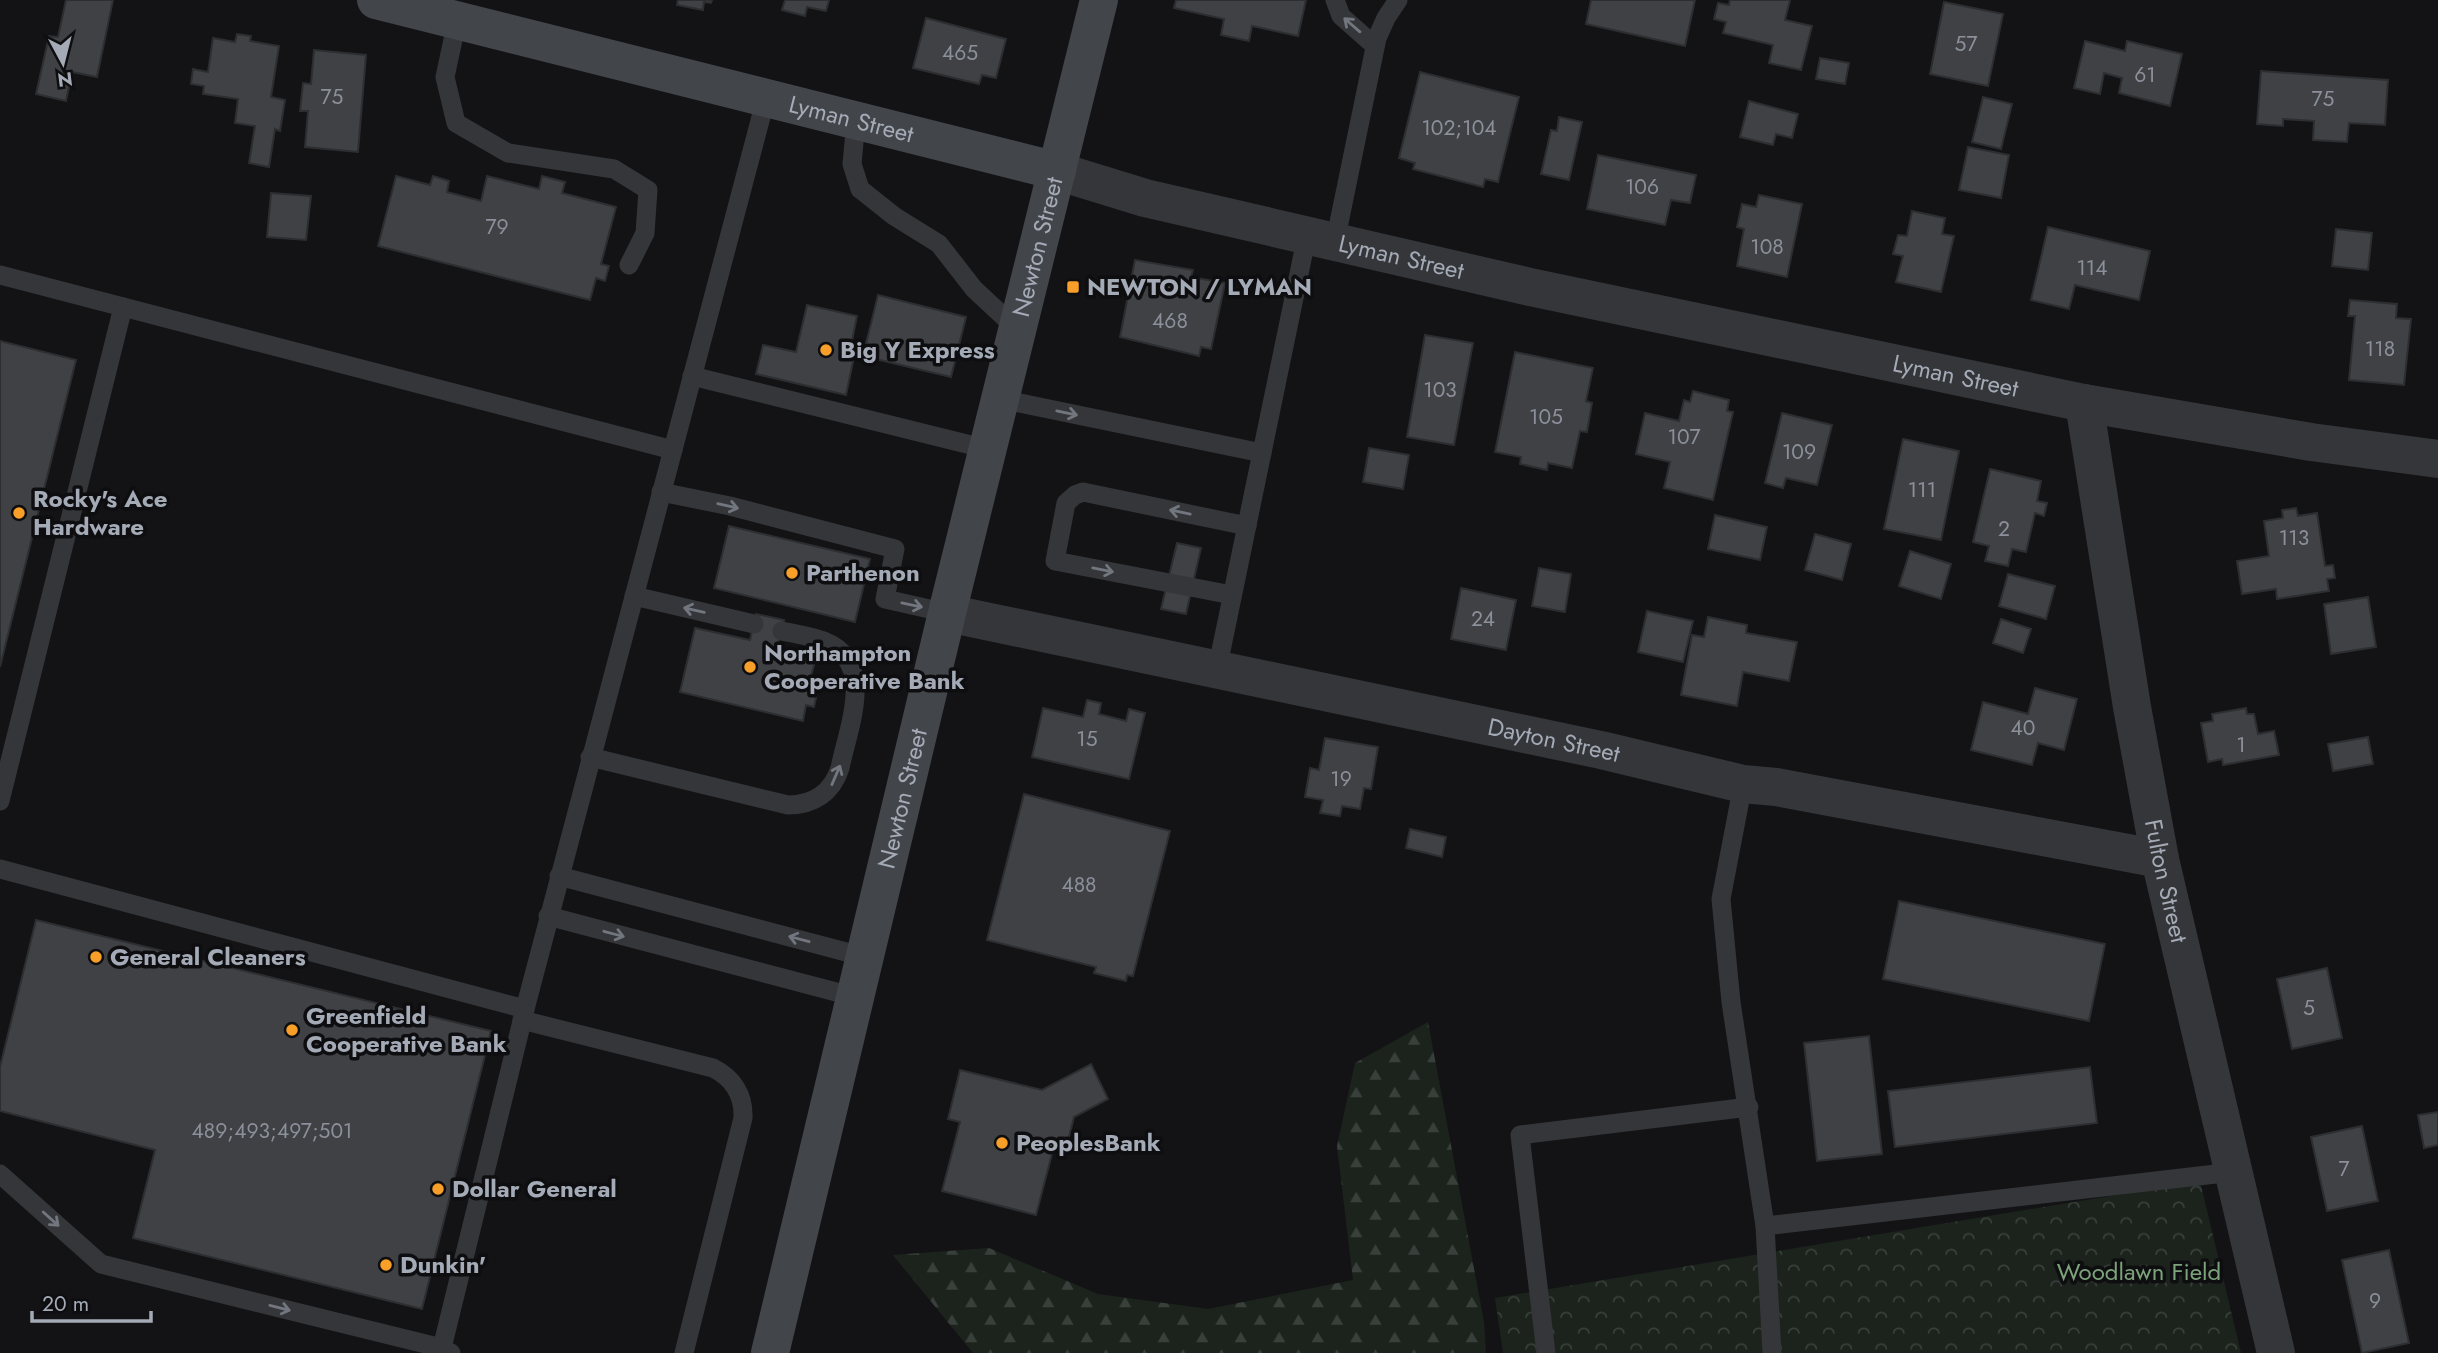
<svg xmlns="http://www.w3.org/2000/svg" width="2438" height="1353" viewBox="0 0 2438 1353" font-family="Jost,sans-serif">
<style>
.forest{fill:url(#forest-firs)}
.park{fill:url(#park-crowns)}
.building{fill:#3f4145;stroke:#2d2e31;stroke-width:2}
.lines{fill:none;stroke-linecap:round;stroke-linejoin:round}
.lane{stroke:#34363a;stroke-width:19}
.street{stroke:#34363a;stroke-width:38}
.secondary{stroke:#42454a;stroke-width:38}
.oneway{stroke:#72767e}
.poi-dot{fill:#f79f29;stroke:#0e0e10;stroke-width:2.5}
.labels{text-anchor:middle;stroke-width:7;stroke-linejoin:round;paint-order:stroke}
.number-label{font-size:21px;fill:#8b909a}
.street-label{font-size:24px;fill:#a4abb6;stroke:#0e0e10}
.poi-label{font-size:24px;font-weight:bold;fill:#a4abb6;stroke:#0e0e10;text-anchor:start}
.park-label{font-size:24px;fill:#7ca27b;stroke:#0e0e10}
</style>
<defs>
<pattern id="forest-firs" width="22" height="20" patternUnits="userSpaceOnUse" patternTransform="scale(1.75)"><rect width="22" height="20" fill="#1b231c"/><path d="M5 1l3.5 6h-7zM16 11l3.5 6h-7z" fill="#39403b"/></pattern>
<pattern id="park-crowns" width="20" height="18" patternUnits="userSpaceOnUse" patternTransform="scale(1.75)"><rect width="20" height="18" fill="#1b231c"/><path d="M2 6a3 3 0 1 1 6 0M12 15a3 3 0 1 1 6 0" fill="none" stroke="#39403b"/></pattern>
</defs>
<rect width="100%" height="100%" fill="#131315"/>
<!-- forest -->
<polygon class="forest" points="1428,1022 1484,1322 1486,1353 973,1353 893,1255 989,1248 1098,1294 1208,1309 1353,1280 1337,1146 1355,1063"/>
<!-- park -->
<polygon class="park" points="2200,1181 2241,1353 1503,1353 1495,1298"/>
<!-- building -->
<g class="building">
<polygon points="66,0 113,0 97,77 72,72 66,101 36,94 49,36 58,37"/>
<polygon points="678,0 712,0 711,3 704,2 703,10 677,5"/>
<polygon points="785,0 784,0 829,0 826,11 807,7 805,16 782,10"/>
<polygon points="1176,0 1306,0 1298,36 1252,26 1249,41 1221,35 1224,19 1174,8"/>
<polygon points="1591,0 1695,0 1685,46 1586,24"/>
<polygon points="1730,0 1790,0 1785,20 1812,26 1801,70 1769,63 1773,45 1723,33 1726,22 1714,19 1718,3 1729,5"/>
<polygon points="1944,2 2003,14 1988,86 1930,74"/>
<polygon points="926,18 1006,39 996,78 982,75 979,84 913,68"/>
<polygon points="237,34 251,36 250,41 279,46 271,97 285,100 280,131 275,129 269,167 249,163 255,126 235,123 238,99 203,94 204,86 191,84 193,69 208,72 213,38 235,42"/>
<polygon points="2085,41 2125,51 2127,41 2182,54 2170,106 2119,93 2122,78 2104,73 2100,94 2074,88"/>
<polygon points="314,50 366,55 358,152 305,147 308,111 300,111 303,83 311,84"/>
<polygon points="1820,58 1849,63 1845,84 1816,79"/>
<polygon points="2261,71 2388,80 2385,125 2349,123 2347,142 2313,140 2314,121 2283,119 2283,126 2257,124"/>
<polygon points="1420,72 1519,97 1498,182 1485,179 1483,187 1413,169 1415,163 1399,158"/>
<polygon points="1983,97 2012,104 2001,149 1972,142"/>
<polygon points="1749,101 1798,114 1792,138 1776,134 1773,145 1740,137"/>
<polygon points="1559,117 1582,122 1569,180 1541,174 1551,130 1557,131"/>
<polygon points="1968,147 2009,155 2001,198 1959,190"/>
<polygon points="1598,155 1696,175 1690,203 1671,200 1665,225 1587,209"/>
<polygon points="396,176 430,185 433,176 449,181 447,192 481,201 487,176 539,189 542,176 565,182 562,193 616,207 601,264 609,266 605,281 596,278 590,300 378,246"/>
<polygon points="271,193 311,196 306,240 267,237"/>
<polygon points="1759,195 1802,204 1787,277 1737,266 1744,229 1737,227 1742,204 1756,207"/>
<polygon points="1912,211 1945,218 1942,234 1954,236 1941,292 1896,282 1903,256 1893,254 1898,235 1907,236"/>
<polygon points="2048,227 2150,251 2139,300 2075,285 2069,309 2031,300"/>
<polygon points="2336,229 2372,233 2368,270 2332,266"/>
<polygon points="1135,260 1193,270 1191,277 1225,283 1211,349 1201,347 1199,356 1120,337"/>
<polygon points="878,295 966,317 951,377 863,356"/>
<polygon points="2350,300 2397,304 2396,318 2411,319 2404,385 2349,380 2355,316 2348,316"/>
<polygon points="807,305 857,316 851,346 856,347 846,395 756,374 763,345 796,352"/>
<polygon points="1425,335 1473,343 1454,445 1407,437"/>
<polygon points="0,341 76,360 0,667"/>
<polygon points="1515,352 1593,368 1586,401 1592,403 1587,432 1580,431 1572,468 1548,463 1547,470 1520,464 1521,457 1495,452"/>
<polygon points="1693,391 1729,400 1727,411 1733,412 1713,500 1664,488 1670,462 1636,454 1645,413 1679,421 1684,400 1690,402"/>
<polygon points="1782,413 1832,425 1817,485 1786,478 1783,488 1765,483"/>
<polygon points="1903,439 1959,451 1941,540 1884,529"/>
<polygon points="1369,448 1409,455 1403,489 1363,482"/>
<polygon points="1990,469 2041,481 2037,501 2047,503 2044,516 2035,513 2026,552 2012,549 2008,566 1985,561 1989,546 1973,542"/>
<polygon points="2296,508 2298,516 2317,513 2325,566 2333,565 2335,578 2327,579 2329,591 2277,599 2276,589 2242,594 2237,561 2269,556 2264,521 2283,518 2282,510"/>
<polygon points="1715,515 1767,527 1760,560 1708,549"/>
<polygon points="729,526 870,559 855,622 714,588"/>
<polygon points="1815,534 1851,544 1842,580 1805,570"/>
<polygon points="1177,543 1201,548 1186,614 1161,609"/>
<polygon points="1910,551 1951,564 1941,599 1899,586"/>
<polygon points="1539,568 1571,574 1565,612 1532,606"/>
<polygon points="2008,574 2055,586 2046,619 1999,606"/>
<polygon points="1461,588 1516,600 1506,650 1451,639"/>
<polygon points="2368,597 2376,647 2331,654 2324,604"/>
<polygon points="1647,611 1693,621 1683,662 1638,652"/>
<polygon points="756,614 784,620 777,649 816,658 811,676 820,679 814,707 806,705 803,721 680,692 695,628 750,640"/>
<polygon points="1708,617 1747,625 1746,633 1797,642 1789,681 1743,672 1737,706 1681,695 1692,635 1704,637"/>
<polygon points="2001,619 2031,629 2023,653 1993,643"/>
<polygon points="2035,688 2077,699 2064,750 2038,743 2032,765 1971,750 1983,702 2028,714"/>
<polygon points="1087,700 1101,703 1099,714 1126,721 1129,709 1145,713 1129,779 1032,757 1043,708 1083,717"/>
<polygon points="2246,708 2247,714 2254,714 2258,734 2274,731 2279,755 2223,765 2222,759 2208,762 2201,723 2213,721 2212,714"/>
<polygon points="2368,737 2373,764 2333,771 2328,744"/>
<polygon points="1325,738 1378,747 1371,789 1364,788 1360,809 1342,806 1340,816 1320,813 1323,800 1305,797 1310,768 1319,770"/>
<polygon points="1024,794 1170,831 1133,976 1127,975 1126,981 1094,973 1096,967 987,940"/>
<polygon points="1410,829 1446,837 1442,857 1406,848"/>
<polygon points="1899,901 2105,944 2089,1021 1883,979"/>
<polygon points="36,920 491,1031 422,1309 133,1238 155,1150 0,1111 0,1067"/>
<polygon points="2327,968 2342,1038 2292,1049 2277,979"/>
<polygon points="1869,1036 1882,1154 1817,1161 1804,1043"/>
<polygon points="1091,1064 1108,1099 1074,1117 1065,1153 1053,1150 1036,1215 942,1191 960,1122 948,1119 960,1070 1042,1090"/>
<polygon points="2090,1067 2097,1123 1895,1147 1888,1091"/>
<polygon points="2438,1112 2438,1145 2424,1148 2418,1115"/>
<polygon points="2362,1126 2378,1201 2327,1211 2311,1137"/>
<polygon points="2389,1250 2409,1343 2362,1353 2342,1260"/>
</g>
<g class="lines">
<!-- lane -->
<g class="lane">
<polyline points="1335,0 1341,16 1375,46"/>
<polyline points="457,21 445,77 456,123 508,153 614,169 648,190 645,233 629,265"/>
<polyline points="856,121 852,164 860,189 894,216 939,244 974,289 1017,329"/>
<polyline points="1335,242 1377,38 1386,18 1398,0"/>
<polyline points="0,275 673,450"/>
<polyline points="692,376 987,449"/>
<polyline points="1000,399 1262,453"/>
<polyline points="661,492 730,506 895,549 885,599 947,613"/>
<polyline points="1232,595 1055,561 1066,503 1075,495 1083,492 1247,526"/>
<polyline points="634,596 754,624"/>
<polyline points="1217,670 1307,235"/>
<path d="M590,757L788,805C813,805 832,793 840,768C848,728 877,662 824,641C811,636 796,634 782,631"/>
<polyline points="1743,784 1721,899 1731,1002 1765,1226 1772,1353"/>
<polyline points="0,801 123,307"/>
<polyline points="0,869 525,1009 766,98"/>
<polyline points="559,876 865,957"/>
<polyline points="548,916 855,997"/>
<path d="M522,1020L713,1068C733,1078 744,1095 743,1118L684,1353"/>
<polyline points="0,1174 101,1264 442,1348 451,1353"/>
<polyline points="1765,1226 2233,1172"/>
<polyline points="442,1348 525,1009"/>
<polyline points="1546,1353 1520,1135 1749,1107"/>
</g>
<!-- street -->
<g class="street">
<path id="s1" d="M1057,171L1145,198L1530,287L2084,403L2311,442L2438,459"/>
<path id="s2" d="M2084,403L2132,707L2160,859L2276,1353"/>
<path id="s3" d="M947,613L1601,750L1743,784L1776,787L2160,859"/>
</g>
<!-- secondary -->
<g class="secondary">
<path id="s4" d="M376,0L1057,171"/>
<path id="s5" d="M770,1353L947,613L1099,0"/>
</g>
</g>
<!-- one-way arrows -->
<defs><path id="oneway-shaft" d="M-6 0H5M1.5-3L5.5 0L1.5 3" fill="none" stroke-width="1.6" stroke-linecap="round" stroke-linejoin="round" transform="scale(1.75)"/></defs>
<g class="oneway">
<use href="#oneway-shaft" transform="translate(1352 25) rotate(-139)"/>
<use href="#oneway-shaft" transform="translate(1067 413) rotate(12)"/>
<use href="#oneway-shaft" transform="translate(728 506) rotate(13)"/>
<use href="#oneway-shaft" transform="translate(1180 512) rotate(-168)"/>
<use href="#oneway-shaft" transform="translate(1103 570) rotate(11)"/>
<use href="#oneway-shaft" transform="translate(912 605) rotate(12)"/>
<use href="#oneway-shaft" transform="translate(694 610) rotate(-167)"/>
<use href="#oneway-shaft" transform="translate(836 775) rotate(-67)"/>
<use href="#oneway-shaft" transform="translate(614 934) rotate(15)"/>
<use href="#oneway-shaft" transform="translate(799 939) rotate(-165)"/>
<use href="#oneway-shaft" transform="translate(51 1219) rotate(42)"/>
<use href="#oneway-shaft" transform="translate(280 1308) rotate(14)"/>
</g>
<!-- markers -->
<g class="poi-dot">
<rect x="1066" y="280" width="14" height="14" rx="3.5"/>
<circle cx="826" cy="350" r="7"/>
<circle cx="19" cy="513" r="7"/>
<circle cx="792" cy="573" r="7"/>
<circle cx="750" cy="667" r="7"/>
<circle cx="96" cy="957" r="7"/>
<circle cx="292" cy="1030" r="7"/>
<circle cx="1002" cy="1143" r="7"/>
<circle cx="438" cy="1189" r="7"/>
<circle cx="386" cy="1265" r="7"/>
</g>
<g class="labels">
<!-- number labels -->
<g class="number-label">
<text x="1966" y="51">57</text>
<text x="960" y="60">465</text>
<text x="2145" y="82">61</text>
<text x="332" y="104">75</text>
<text x="2323" y="106">75</text>
<text x="1459" y="135">102;104</text>
<text x="1642" y="194">106</text>
<text x="497" y="234">79</text>
<text x="1767" y="254">108</text>
<text x="2092" y="275">114</text>
<text x="1170" y="328">468</text>
<text x="2380" y="356">118</text>
<text x="1440" y="397">103</text>
<text x="1546" y="424">105</text>
<text x="1684" y="444">107</text>
<text x="1799" y="459">109</text>
<text x="1922" y="497">111</text>
<text x="2004" y="536">2</text>
<text x="2294" y="545">113</text>
<text x="1483" y="626">24</text>
<text x="2023" y="735">40</text>
<text x="1087" y="746">15</text>
<text x="2241" y="752">1</text>
<text x="1341" y="786">19</text>
<text x="1079" y="892">488</text>
<text x="2309" y="1015">5</text>
<text x="272" y="1138">489;493;497;501</text>
<text x="2344" y="1176">7</text>
<text x="2375" y="1308">9</text>
</g>
<!-- street labels -->
<g class="street-label">
<text dy="8" stroke="none"><textPath href="#s4" startOffset="490">Lyman Street</textPath></text>
<text dy="8" stroke="none"><textPath href="#s5" startOffset="1138">Newton Street</textPath></text>
<text dy="8" stroke="none"><textPath href="#s1" startOffset="355">Lyman Street</textPath></text>
<text dy="8" stroke="none"><textPath href="#s1" startOffset="922">Lyman Street</textPath></text>
<text dy="8" stroke="none"><textPath href="#s3" startOffset="620">Dayton Street</textPath></text>
<text dy="8" stroke="none"><textPath href="#s5" startOffset="570">Newton Street</textPath></text>
<text dy="8" stroke="none"><textPath href="#s2" startOffset="485">Fulton Street</textPath></text>
</g>
<!-- poi labels -->
<g class="poi-label">
<text x="1087" y="295">NEWTON / LYMAN</text>
<text x="840" y="358">Big Y Express</text>
<text x="33" y="507">Rocky's Ace<tspan x="33" dy="28">Hardware</tspan></text>
<text x="806" y="581">Parthenon</text>
<text x="764" y="661">Northampton<tspan x="764" dy="28">Cooperative Bank</tspan></text>
<text x="110" y="965">General Cleaners</text>
<text x="306" y="1024">Greenfield<tspan x="306" dy="28">Cooperative Bank</tspan></text>
<text x="1016" y="1151">PeoplesBank</text>
<text x="452" y="1197">Dollar General</text>
<text x="400" y="1273">Dunkin'</text>
</g>
<!-- park labels -->
<g class="park-label">
<text x="2139" y="1280">Woodlawn Field</text>
</g>
</g>
<!-- north arrow -->
<g transform="translate(63 63) rotate(173)" stroke="#0e0e10" stroke-width="5" paint-order="stroke">
<path d="M0-5L12 26L0 18L-12 26Z" fill="#a4abb6"/>
<text y="-10" font-size="19" font-weight="bold" text-anchor="middle" fill="#a4abb6">N</text>
</g>
<!-- scale -->
<path d="M32 1311v10h119v-10" fill="none" stroke="#a4abb6" stroke-width="3.5"/>
<text x="42" y="1311" font-size="21" fill="#a4abb6" stroke="#0e0e10" stroke-width="5" paint-order="stroke">20 m</text>
</svg>
